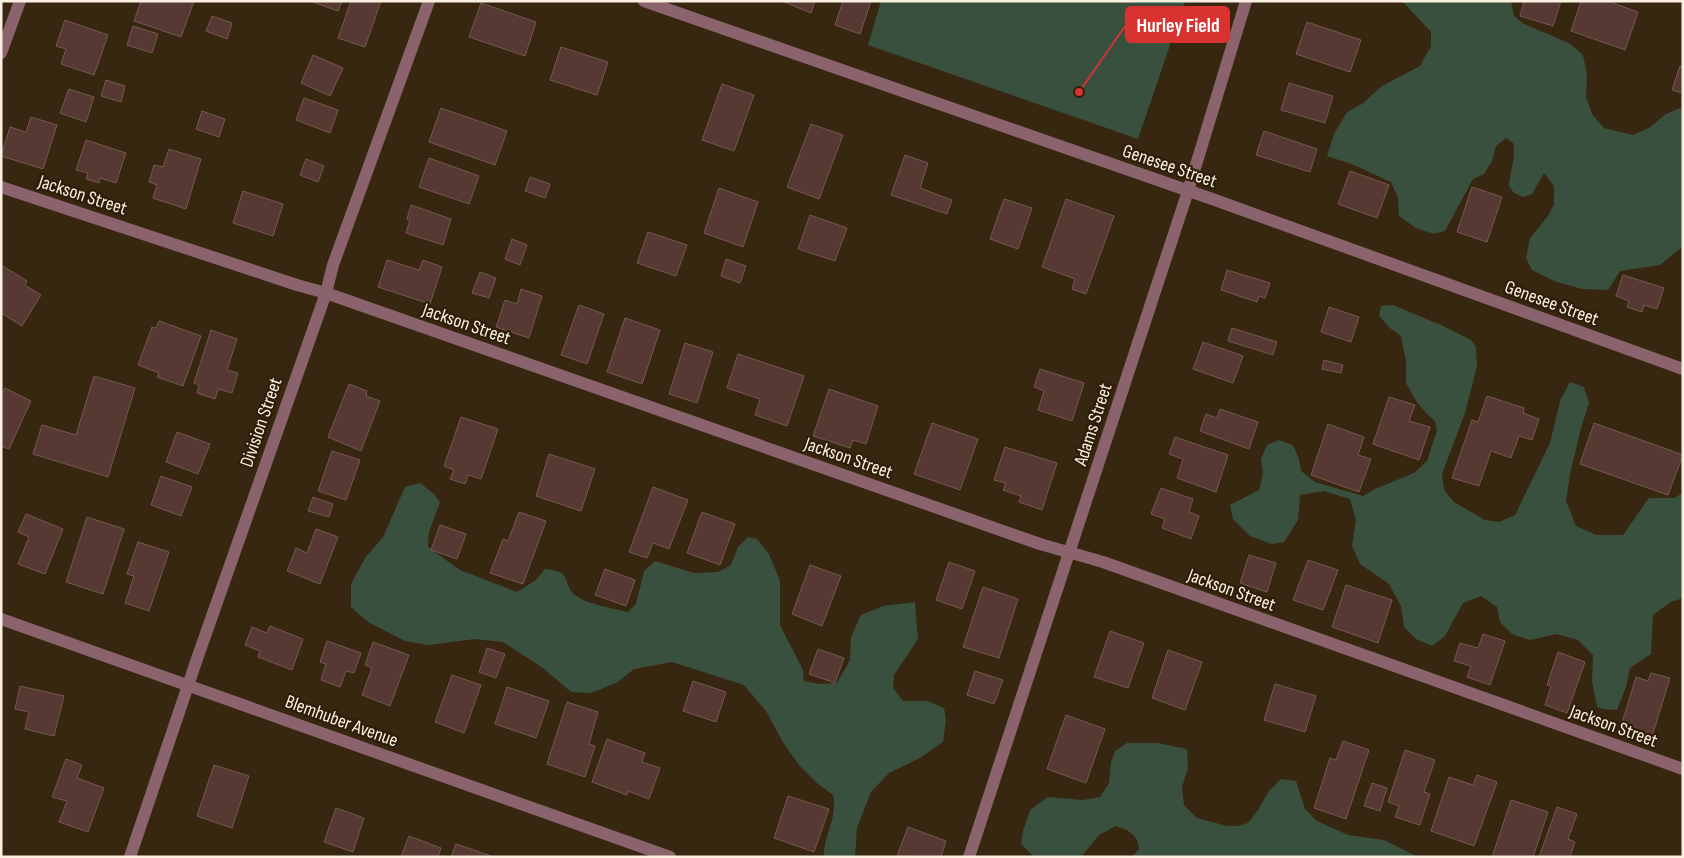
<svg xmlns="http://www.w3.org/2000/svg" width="1684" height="858" viewBox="0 0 1684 858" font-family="'Sofia Sans Condensed',sans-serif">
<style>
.green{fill:#39503e}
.building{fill:#563933;stroke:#775751}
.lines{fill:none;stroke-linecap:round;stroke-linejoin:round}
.minor{stroke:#8b636c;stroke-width:12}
.tertiary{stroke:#8b636c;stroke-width:12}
.labels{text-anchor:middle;stroke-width:4.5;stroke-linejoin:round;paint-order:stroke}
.street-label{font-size:19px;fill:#faefe1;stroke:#2e1e07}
.leader{fill:none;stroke:#d83231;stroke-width:2}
.callout-dot{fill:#d83231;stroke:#2e1e07;stroke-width:2}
.callout{fill:#d83231;stroke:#d83231;stroke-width:2}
.callout-label{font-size:20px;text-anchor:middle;font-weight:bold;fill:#fff}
</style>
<rect width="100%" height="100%" fill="#382710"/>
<!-- green -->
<g class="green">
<polygon points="881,1 1185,1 1138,139 868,45"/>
<path d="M1402,1H1511L1514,16L1524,24L1569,43L1583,55L1587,75L1586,97L1592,114L1604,128L1633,135L1649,128L1666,114L1680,108L1683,110V246L1660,265L1620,271L1608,290L1582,289L1554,281L1532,270L1526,258L1530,238L1548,216L1554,204V186L1544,173L1532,194L1523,197L1514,193L1509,186C1510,171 1516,157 1513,143L1506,138L1496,146L1492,161L1484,174L1473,179L1445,231L1433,234L1416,228L1399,216L1398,198L1391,182L1354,165L1327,156L1334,134L1347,112L1362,104L1382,86L1420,66L1431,46V32Z"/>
<polygon points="1393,305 1441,325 1471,340 1476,347 1477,366 1465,413 1442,474 1444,490 1454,502 1485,520 1499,522 1515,515 1550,443 1560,401 1570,382 1584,387 1589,403 1581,428 1570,474 1566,501 1576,526 1596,535 1623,535 1649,498 1674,498 1683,493 1683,598 1671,602 1653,615 1651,654 1630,668 1626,687 1617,710 1604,709 1597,707 1592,681 1593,655 1578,640 1556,634 1530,640 1512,634 1500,622 1497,607 1481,596 1463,603 1445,636 1432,646 1416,639 1404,627 1401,606 1389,584 1360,564 1352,546 1356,520 1350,499 1324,491 1300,495 1298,520 1284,542 1272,544 1250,536 1233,519 1230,505 1259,490 1263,474 1261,459 1267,445 1279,440 1293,445 1299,459 1301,471 1315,482 1363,496 1375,489 1414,473 1427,461 1437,431 1435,421 1428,415 1416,401 1406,383 1406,361 1401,336 1390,328 1379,316 1381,306"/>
<path d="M420,483L434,494L440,502L429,532L428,547L460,570L517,592L536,580L545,569C577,572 559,585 578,597C588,604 615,609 628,612L636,604L644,571L655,561L694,573L718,572L731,565L738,547L748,537L757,539L769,554L780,581V625L803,670L804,681L820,684L837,683L850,660L851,637L861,615L883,606L915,602L918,639L894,675L893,688L903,701H927L944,708L946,720L943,742L920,758L889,773L871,792L857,828L855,857H824C823,835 838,819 833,795L817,783L799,765L784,744L766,711L744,685L672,662L634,669L618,682L591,693L571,692L543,668L503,642L475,639L428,645L405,641L368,622L351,607V584L365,558L383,537L405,487Z"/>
<path d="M1127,743H1157L1187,749L1188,768L1182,787L1184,805L1197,818L1227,826H1238L1248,823L1258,810L1269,791L1281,779L1296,781L1305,809L1317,821L1348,835L1384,840L1418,857H1132L1139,849C1138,834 1128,830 1116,826L1099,835L1081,857H1034L1021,844L1023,831L1030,810L1048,797L1083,800L1100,797L1109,783L1111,762L1115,751Z"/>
</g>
<!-- building -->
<g class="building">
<polygon points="141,1 194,1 181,37 134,21"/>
<polygon points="310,1 342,1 338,11"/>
<polygon points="351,1 381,1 365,47 338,38"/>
<polygon points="782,1 815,1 811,13"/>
<polygon points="843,1 871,1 860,34 835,25"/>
<polygon points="1524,1 1561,1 1553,26 1520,16"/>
<polygon points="1581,1 1607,1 1638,12 1625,50 1571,31"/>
<polygon points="481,3 536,22 525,56 469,37"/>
<polygon points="212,16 232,23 227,39 206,31"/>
<polygon points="65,20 108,35 94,75 61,64 66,49 56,46"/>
<polygon points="1307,22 1361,40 1350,72 1296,54"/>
<polygon points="133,26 158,34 152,53 127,45"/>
<polygon points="561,47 608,62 597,95 550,80"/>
<polygon points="313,55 343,68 330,96 301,83"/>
<polygon points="1680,66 1683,67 1683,93 1672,90"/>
<polygon points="106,80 125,86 121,102 101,96"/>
<polygon points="1289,83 1333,96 1325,123 1281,110"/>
<polygon points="722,84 754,95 734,151 702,140"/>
<polygon points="69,89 94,97 86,122 60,113"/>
<polygon points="304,98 338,110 330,133 296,120"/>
<polygon points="441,108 507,131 495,165 429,142"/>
<polygon points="202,111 225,119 219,137 196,129"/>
<polygon points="31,117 57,125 43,169 1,156 10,127 26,132"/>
<polygon points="811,124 843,135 819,199 787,187"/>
<polygon points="1264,131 1317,149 1310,172 1256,155"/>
<polygon points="86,140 126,153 116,183 100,178 99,183 86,179 88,173 76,170"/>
<polygon points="169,149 201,159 186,209 153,198 157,185 149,182 154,165 163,167"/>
<polygon points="905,155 928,163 920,188 952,200 947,214 891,195"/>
<polygon points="429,158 479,176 469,204 419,187"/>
<polygon points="306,159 324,166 318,182 300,175"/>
<polygon points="1350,171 1389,185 1377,218 1338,204"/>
<polygon points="530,177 550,184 545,198 525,191"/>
<polygon points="1472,187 1502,197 1487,242 1457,232"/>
<polygon points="719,188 758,202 743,247 704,233"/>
<polygon points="243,191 283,204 273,236 233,223"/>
<polygon points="1004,199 1032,208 1018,249 990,239"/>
<polygon points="1066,199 1114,216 1086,294 1072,289 1075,279 1042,267"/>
<polygon points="411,205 451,219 443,245 406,233 410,220 407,219"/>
<polygon points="810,215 847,228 835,261 798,249"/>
<polygon points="648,232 687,245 676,276 637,263"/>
<polygon points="512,239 527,245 520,265 505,259"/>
<polygon points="726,259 746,266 740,283 721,276"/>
<polygon points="387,260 419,270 423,260 442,267 430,304 378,287"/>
<polygon points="1,265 27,281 25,285 41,295 22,326 1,313"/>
<polygon points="1227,270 1270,283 1265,298 1259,296 1257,302 1221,290"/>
<polygon points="480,272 496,278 489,298 472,293"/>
<polygon points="1623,275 1664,288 1657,309 1644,305 1642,312 1627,307 1629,301 1616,296"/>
<polygon points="521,289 542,296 529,338 496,327 505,300 517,304"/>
<polygon points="579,305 604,314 587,364 561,355"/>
<polygon points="1329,307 1359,317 1351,342 1321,332"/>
<polygon points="625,318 660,330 642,384 607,372"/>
<polygon points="159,321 201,336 183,386 157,377 159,373 138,365 152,327 156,328"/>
<polygon points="1232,328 1277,342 1273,355 1228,341"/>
<polygon points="211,330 237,339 227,370 238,373 232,393 218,389 215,399 197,393 199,385 194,383"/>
<polygon points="1203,342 1243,356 1233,383 1193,369"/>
<polygon points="685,343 713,352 697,403 669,394"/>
<polygon points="738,354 804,376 787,426 755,415 760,399 727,388"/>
<polygon points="1324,360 1343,365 1341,373 1322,369"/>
<polygon points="1040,369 1084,383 1072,421 1038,410 1044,391 1034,387"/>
<polygon points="94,376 135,388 108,477 33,454 42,425 76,435"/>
<polygon points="349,384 367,391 366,396 380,401 361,451 328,437"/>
<polygon points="5,388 31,401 9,449 1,446 1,396"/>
<polygon points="829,389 878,406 866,444 853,440 850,448 813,436"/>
<polygon points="1487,396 1524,408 1523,413 1539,419 1532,440 1519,436 1511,458 1491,451 1479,486 1452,478 1472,420 1478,422"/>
<polygon points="1389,397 1415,405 1409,421 1430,427 1419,460 1373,444"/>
<polygon points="1220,409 1258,422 1249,449 1200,431 1206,414 1217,418"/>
<polygon points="461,417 498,429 481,479 468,475 465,484 450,479 454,470 444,466"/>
<polygon points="932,423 978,439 960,490 914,474"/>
<polygon points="1594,423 1683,455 1668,495 1580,464"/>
<polygon points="1328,424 1364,437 1358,455 1371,459 1359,492 1311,475"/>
<polygon points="177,432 210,444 198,474 166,462"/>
<polygon points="1175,437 1228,455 1216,492 1177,478 1183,459 1169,454"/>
<polygon points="1005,447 1057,463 1042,510 1019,502 1021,496 1003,490 1006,483 994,480"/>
<polygon points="332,451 360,460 346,500 318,491"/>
<polygon points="549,454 595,469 581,511 536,496"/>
<polygon points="161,476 192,487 181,516 151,505"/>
<polygon points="653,487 688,500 669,549 653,543 647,558 629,552"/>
<polygon points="1161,488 1193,499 1189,512 1199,516 1191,539 1162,528 1165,519 1151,514"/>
<polygon points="313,497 333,504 329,517 308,511"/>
<polygon points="519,512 546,521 523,584 490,573 503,539 508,541"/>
<polygon points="702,512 735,524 720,565 687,553"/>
<polygon points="26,514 63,529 45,574 18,564 29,537 18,532"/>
<polygon points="87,517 124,529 103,594 66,582"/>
<polygon points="440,525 466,534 457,559 431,550"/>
<polygon points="316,529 338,537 320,584 287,571 296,548 307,553"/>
<polygon points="138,542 169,552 149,611 125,603 134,576 127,574"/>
<polygon points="1249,555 1276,563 1267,592 1240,583"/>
<polygon points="1308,560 1338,570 1323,610 1293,600"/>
<polygon points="949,562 975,571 962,609 936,600"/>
<polygon points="810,565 841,576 822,626 792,614"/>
<polygon points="605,569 635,580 626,606 595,595"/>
<polygon points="1346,585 1392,600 1378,643 1332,627"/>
<polygon points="983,587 1018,599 999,658 963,647"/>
<polygon points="270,626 303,639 292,670 258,657 260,651 245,645 252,627 267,633"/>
<polygon points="1110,631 1144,643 1128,688 1094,677"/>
<polygon points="1483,634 1505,641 1490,685 1467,677 1471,666 1454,661 1460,643 1478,648"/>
<polygon points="327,641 361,653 354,673 346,671 340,687 321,680 326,664 320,662"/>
<polygon points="373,642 409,655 390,706 362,695 372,668 365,665"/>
<polygon points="487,648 505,654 496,678 479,672"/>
<polygon points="818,649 844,658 835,683 809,674"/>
<polygon points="1168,650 1202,662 1185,710 1152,698"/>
<polygon points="1558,652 1585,662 1567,713 1545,705 1551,686 1547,685"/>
<polygon points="975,671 1003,680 994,704 967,695"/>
<polygon points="1651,673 1670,678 1650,743 1631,736 1635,726 1622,723 1636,677 1648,681"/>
<polygon points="452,675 481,685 464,733 435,722"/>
<polygon points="693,681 726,692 716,722 683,711"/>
<polygon points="1275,684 1316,696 1305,732 1264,720"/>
<polygon points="20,686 64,696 54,736 25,729 29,712 15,709"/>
<polygon points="507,687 549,701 536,738 495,724"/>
<polygon points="567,702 598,712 589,744 595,746 585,777 547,764"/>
<polygon points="1066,715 1105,729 1086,783 1047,769"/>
<polygon points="607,739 645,753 642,762 660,768 649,799 628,791 627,795 592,782"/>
<polygon points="1343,741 1369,750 1346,819 1314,808 1330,758 1336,760"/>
<polygon points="1405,750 1435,760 1424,792 1430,794 1420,825 1395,817 1399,806 1388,802"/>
<polygon points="66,759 82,765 77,778 104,788 88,832 59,822 67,801 52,797"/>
<polygon points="214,765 249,776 232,828 197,816"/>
<polygon points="1477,775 1497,782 1474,846 1431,831 1449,777 1473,785"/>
<polygon points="1372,783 1387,788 1380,811 1364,806"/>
<polygon points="788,796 829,809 814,852 774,838"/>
<polygon points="1511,800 1548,812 1533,857 1492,857"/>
<polygon points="1557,807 1577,814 1568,839 1575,842 1570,857 1539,857"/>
<polygon points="336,808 364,818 353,852 324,842"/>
<polygon points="908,827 946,841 941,857 897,856"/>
<polygon points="409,836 441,848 438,857 401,857"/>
<polygon points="456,844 491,856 491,857 451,857"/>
</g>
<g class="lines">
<!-- minor -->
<g class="minor">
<polyline points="644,1 1215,200 1683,369"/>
<polyline points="1,187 297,285 326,293 1040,544 1103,562 1683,769"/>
<polyline points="1,619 670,857"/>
<polyline points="130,857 198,656 326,293 333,265 429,1"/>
<polyline points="969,857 1188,191 1246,1"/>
</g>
<!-- tertiary -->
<polyline class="tertiary" points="1,53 20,1"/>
</g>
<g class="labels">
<!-- street labels -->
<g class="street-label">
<text transform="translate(1170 165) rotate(19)" y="7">Genesee Street</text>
<text transform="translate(83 194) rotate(18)" y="7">Jackson Street</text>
<text transform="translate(1552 302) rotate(20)" y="7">Genesee Street</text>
<text transform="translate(467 323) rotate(19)" y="7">Jackson Street</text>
<text transform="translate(260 422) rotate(-71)" y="7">Division Street</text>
<text transform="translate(1092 424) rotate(-72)" y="7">Adams Street</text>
<text transform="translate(849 457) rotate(19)" y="7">Jackson Street</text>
<text transform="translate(1232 589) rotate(20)" y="7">Jackson Street</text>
<text transform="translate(342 720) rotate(20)" y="7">Blemhuber Avenue</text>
<text transform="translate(1614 725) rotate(20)" y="7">Jackson Street</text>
</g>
</g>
<!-- callouts -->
<path class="leader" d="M1079 92L1126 25"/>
<circle class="callout-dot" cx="1079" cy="92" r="5"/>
<rect class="callout" x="1126" y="7" width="103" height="35" rx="5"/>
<g class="callout-label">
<text x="1178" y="32">Hurley Field</text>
</g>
<!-- border -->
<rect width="1684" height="858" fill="none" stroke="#faefe1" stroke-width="5"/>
</svg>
